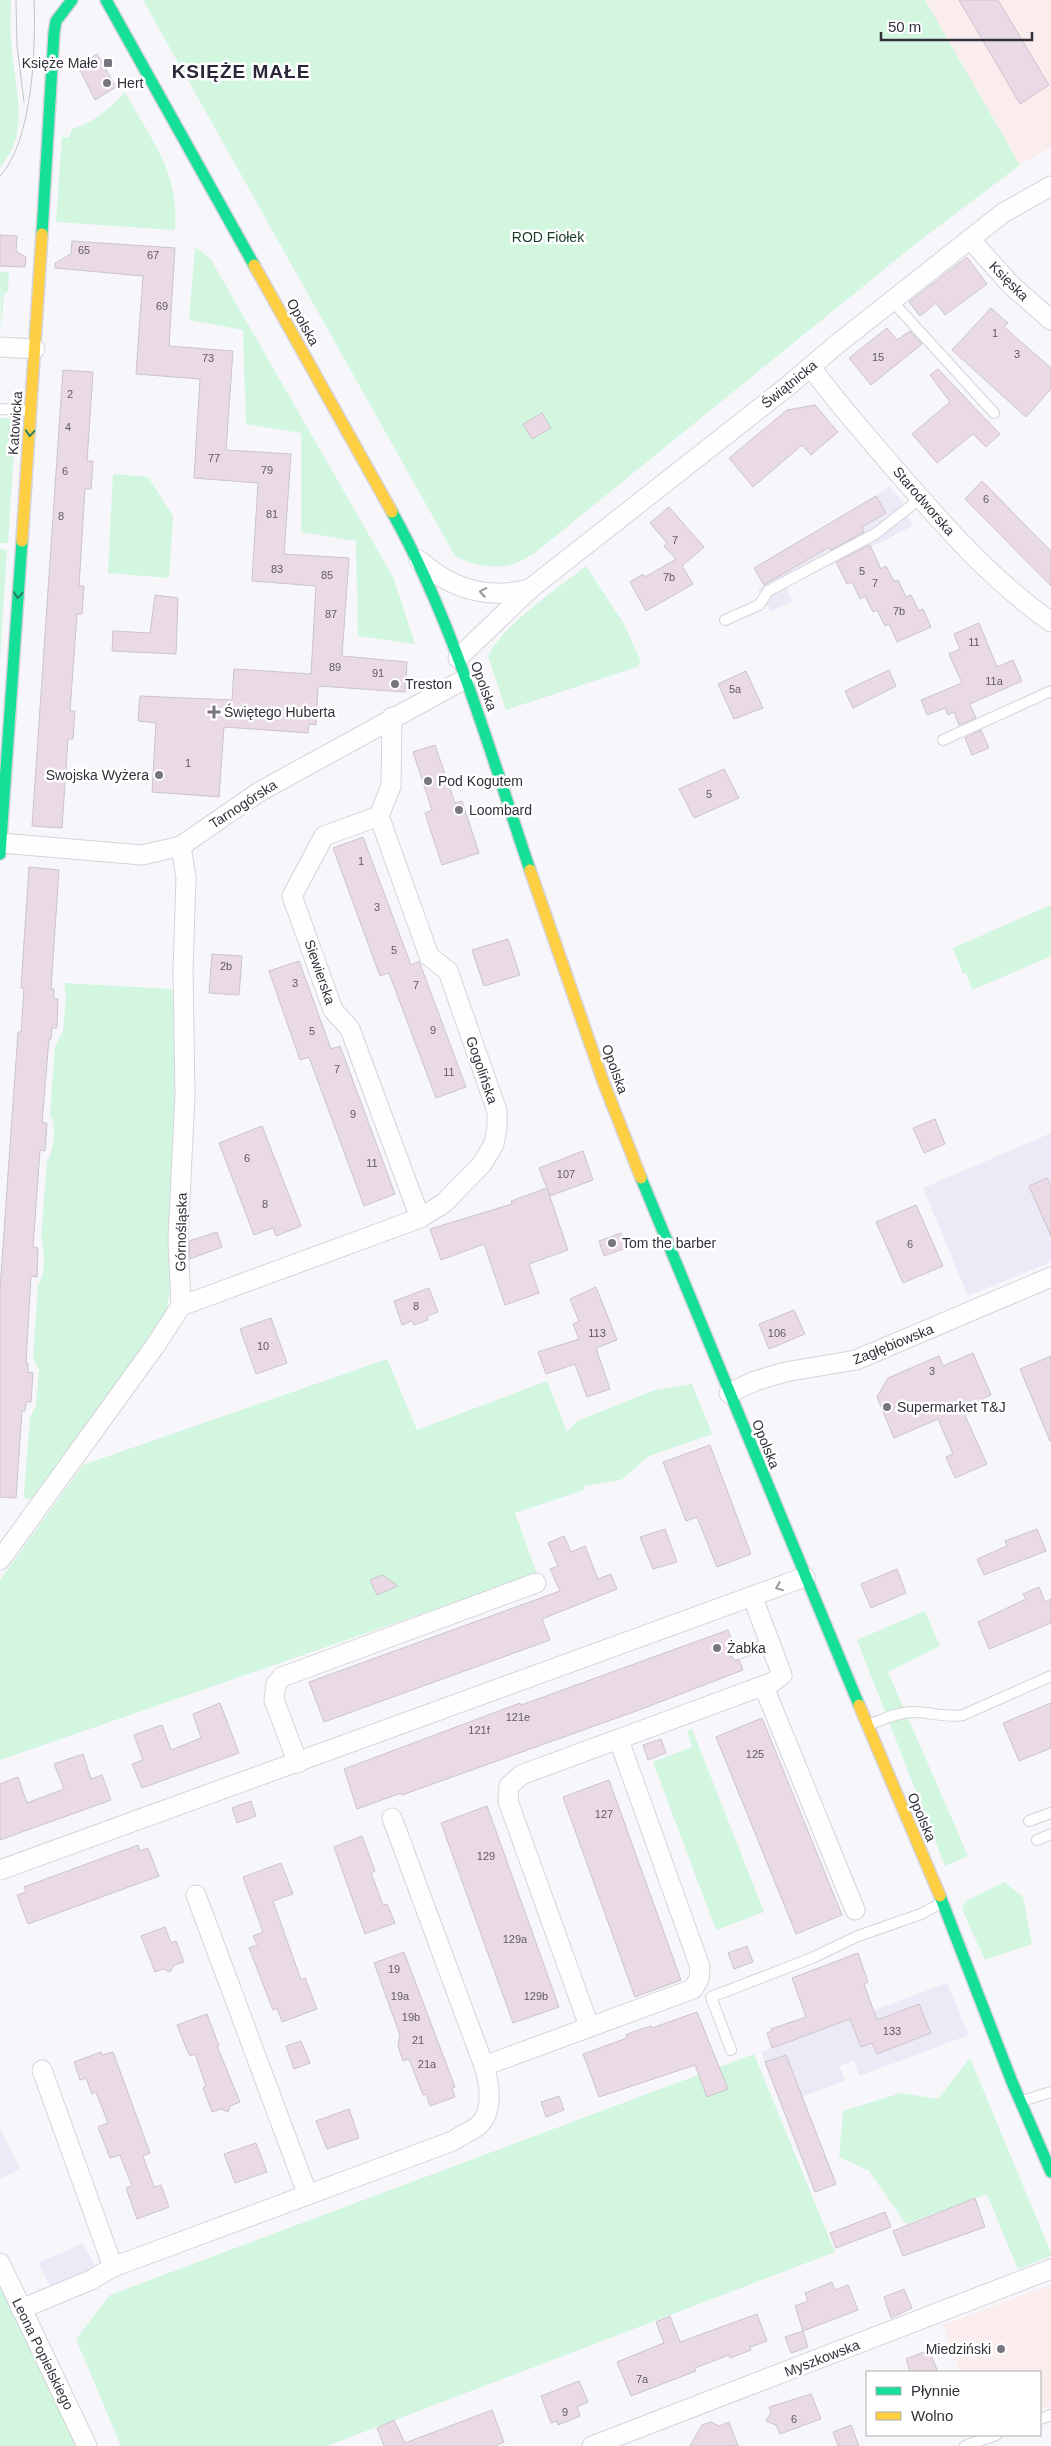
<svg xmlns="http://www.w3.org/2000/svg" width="1051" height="2446" viewBox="0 0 1051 2446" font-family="Helvetica,sans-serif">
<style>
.commercial{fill:#fbecee}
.built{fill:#eceaf7}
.green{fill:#d2f6e0}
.building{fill:#eadae6;stroke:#cbc5ca}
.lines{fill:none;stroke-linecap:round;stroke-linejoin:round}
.lane-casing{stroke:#d5d3db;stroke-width:12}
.street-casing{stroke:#d5d3db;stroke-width:21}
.fast-casing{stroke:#d5d3db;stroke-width:14}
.slow-casing{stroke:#d5d3db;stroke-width:14}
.lane{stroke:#fefefe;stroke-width:10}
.street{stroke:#fefefe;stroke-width:19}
.fast{stroke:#16e098;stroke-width:11}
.slow{stroke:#ffcf43;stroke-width:11}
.tram{stroke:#c4c3c5;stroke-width:1}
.oneway{stroke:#267f64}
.oneway2{stroke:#98979c}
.poi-dot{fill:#77757e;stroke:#fff;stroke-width:2}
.labels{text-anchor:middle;stroke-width:5;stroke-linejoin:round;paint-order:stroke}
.number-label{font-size:11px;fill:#615a65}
.poi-label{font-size:14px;fill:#33303a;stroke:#fff;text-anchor:start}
.park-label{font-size:14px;fill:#183b25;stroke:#fff}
.street-label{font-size:14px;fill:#33303a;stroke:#fff}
.district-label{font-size:19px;font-weight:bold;letter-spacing:1px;fill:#2b263a;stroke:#fff}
</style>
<rect width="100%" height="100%" fill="#f6f6fb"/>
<!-- commercial -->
<g class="commercial">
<polygon points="925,0 1051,0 1051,147 1020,165"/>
<polygon points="1051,2285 1051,2406 1040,2410 1040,2372 960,2372 943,2325"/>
</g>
<!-- built -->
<g class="built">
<polygon points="889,486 902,501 912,526 881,542 786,586 792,601 770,612 758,589 764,585 754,568 876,496"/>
<polygon points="1051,1133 1051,1262 968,1296 923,1188"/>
<polygon points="947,1983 969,2035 859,2076 854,2061 839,2066 845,2081 781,2104 761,2052"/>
<polygon points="0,2129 20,2169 0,2179"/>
<polygon points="83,2243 95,2267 51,2287 38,2263"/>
</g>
<!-- green -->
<g class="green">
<path d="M0,0H11C11,17 10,34 12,51C15,90 31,133 0,167Z"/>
<path d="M143,0H925L1020,165L919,241L536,552C529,556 521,561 514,564C496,570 470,565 455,556Z"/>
<path d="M125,92C151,141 180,171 175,230L56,222L62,137L69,138L72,129C93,123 111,108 125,92Z"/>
<polygon points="195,247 210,258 393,577 415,644 358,636 356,541 301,532 301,433 246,424 243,330 189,320"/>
<polygon points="0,272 9,272 8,291 4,294 1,330"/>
<polygon points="0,418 16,418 8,543 0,543"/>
<polygon points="113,474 148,477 173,516 169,578 108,573"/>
<polygon points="0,549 7,550 0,660"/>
<path d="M586,566L624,624L641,662L637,667L506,710L488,656C504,624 557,589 586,566Z"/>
<polygon points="1051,905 1051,956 972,990 966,973 963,974 962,971 953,948"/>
<path d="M64,983L172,989L180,1074L171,1284L167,1309L162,1317L45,1489L36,1497L26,1499L24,1494L30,1418L36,1406L39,1370L33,1357L38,1285C46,1273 45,1251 41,1238L47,1162C54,1149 57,1127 50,1114L55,1047L63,1031L66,996Z"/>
<polygon points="387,1359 417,1430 547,1381 567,1432 577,1421 655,1390 692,1384 712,1434 649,1456 621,1480 583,1486 584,1490 515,1513 537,1574 0,1760 0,1580 83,1465"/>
<polygon points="925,1611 940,1646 888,1672 968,1856 945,1866 857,1640"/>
<polygon points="692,1729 764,1912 716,1930 653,1762 692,1747 687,1731"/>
<polygon points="1004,1882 1023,1897 1032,1944 985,1960 962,1909 966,1901"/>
<polygon points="754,2054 835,2252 327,2446 121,2446 76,2339 110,2295"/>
<polygon points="970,2058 1051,2253 1051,2256 1018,2269 987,2194 906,2224 869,2171 839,2157 843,2111 901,2093 938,2099"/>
<polygon points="0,2285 78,2446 0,2446"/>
</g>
<!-- building -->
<g class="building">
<polygon points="959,0 998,0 1049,85 1020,104"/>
<polygon points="97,54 116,87 95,100 78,66"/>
<polygon points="0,235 17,236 16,251 26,257 25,267 0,266"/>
<polygon points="72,241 175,248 169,346 233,351 226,450 291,454 284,554 349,558 342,656 407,662 405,692 318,686 316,725 309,724 308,733 224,727 219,797 152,792 156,723 138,721 140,696 232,700 234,669 311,674 316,586 252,581 258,483 194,478 200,379 136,374 143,276 55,268 55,263 71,254"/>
<polygon points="967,257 987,284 945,315 936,303 920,316 909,302"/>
<polygon points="991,308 1008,323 1004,327 1051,368 1051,389 1026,417 952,350"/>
<polygon points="887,328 897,340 910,331 922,344 871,385 849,358"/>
<polygon points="938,369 1000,434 986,447 973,434 937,463 912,434 950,402 930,375"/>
<polygon points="63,370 93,372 87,461 93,461 91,489 85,489 79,586 84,586 82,614 77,614 70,711 75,711 73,739 68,739 62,828 32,826"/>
<polygon points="815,405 838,432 811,455 802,445 753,487 729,458 787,410"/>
<polygon points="542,413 551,428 532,439 523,424"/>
<polygon points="982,481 1051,551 1051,586 965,499"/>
<polygon points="876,496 886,513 862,527 864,532 831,550 829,547 764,585 754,568"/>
<polygon points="669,507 704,547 682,566 693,584 646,611 630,582 643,574 645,577 676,559 664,546 667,543 650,523"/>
<polygon points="870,545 881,569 886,566 894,581 898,580 906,597 911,595 919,611 923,609 931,627 897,642 889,624 885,626 877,610 873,612 865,596 860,599 852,582 847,584 836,562"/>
<polygon points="155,595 178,598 176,654 112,651 113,631 150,633"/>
<polygon points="979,623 997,667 1013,660 1022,681 970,704 976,718 959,725 954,712 948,715 945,708 927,715 921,700 962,683 949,654 960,649 954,634"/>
<polygon points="889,670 896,686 853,708 845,691"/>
<polygon points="746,671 763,708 734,719 718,684"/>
<polygon points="981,730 989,748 972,755 965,738"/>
<polygon points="435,745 455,803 462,801 479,853 442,865 425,813 432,810 413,752"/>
<polygon points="724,769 739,798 694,818 679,789"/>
<polygon points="363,837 411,965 419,961 466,1087 436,1098 389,973 380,976 333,848"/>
<polygon points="29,867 59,870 51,989 54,989 54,999 58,999 57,1028 52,1028 51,1039 49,1039 42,1122 47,1123 45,1151 40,1150 33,1247 38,1248 37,1277 31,1276 26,1363 28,1363 28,1372 33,1373 31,1402 26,1402 25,1411 22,1411 16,1498 0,1497 0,1289 18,1032 21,1032 24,988 21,988"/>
<polygon points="508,939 520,975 484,986 472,950"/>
<polygon points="212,954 242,956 239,995 209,993"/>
<polygon points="299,961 331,1049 340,1046 395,1194 364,1206 309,1057 300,1060 269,971"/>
<polygon points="935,1119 945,1144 924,1153 913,1128"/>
<polygon points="262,1126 301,1226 276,1236 273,1228 254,1235 219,1143"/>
<polygon points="583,1151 593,1180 550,1196 539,1168"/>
<polygon points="1047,1178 1051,1186 1051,1236 1029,1186"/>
<polygon points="547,1188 568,1250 529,1264 539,1293 505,1305 484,1244 441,1260 430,1229 512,1204 511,1201"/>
<polygon points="916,1205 943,1266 903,1283 876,1222"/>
<polygon points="217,1232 222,1247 190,1259 189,1241"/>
<polygon points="621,1233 626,1248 604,1256 599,1241"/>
<polygon points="596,1287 617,1340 596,1348 610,1389 587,1397 575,1364 546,1374 538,1352 579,1339 573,1324 579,1321 570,1299"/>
<polygon points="429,1288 438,1312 427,1316 428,1320 414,1325 412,1321 402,1325 394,1301"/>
<polygon points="794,1310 805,1334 769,1349 759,1324"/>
<polygon points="271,1318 287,1363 256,1374 240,1329"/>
<polygon points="973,1353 991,1395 962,1409 987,1464 955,1478 946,1457 953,1454 938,1419 894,1438 877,1397 888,1378 939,1356 943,1366"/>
<polygon points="1051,1356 1051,1441 1050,1441 1020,1369"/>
<polygon points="710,1445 751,1554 717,1567 697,1517 686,1521 663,1462"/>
<polygon points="665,1529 677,1562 653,1569 640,1537"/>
<polygon points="1037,1529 1046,1551 984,1575 977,1559 1007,1546 1005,1541"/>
<polygon points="564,1536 571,1552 585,1546 598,1579 611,1574 617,1589 542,1619 550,1640 324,1722 309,1682 560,1591 550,1569 558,1566 548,1543"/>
<polygon points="897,1569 906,1593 871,1608 861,1584"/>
<polygon points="383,1575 398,1586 377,1595 370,1580"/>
<polygon points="1039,1587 1045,1602 1051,1599 1051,1623 989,1649 978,1622 1026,1599 1023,1594"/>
<polygon points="728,1630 735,1648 730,1652 731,1657 735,1661 739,1660 743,1670 639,1710 402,1795 401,1793 357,1809 344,1769 520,1703 521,1705"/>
<polygon points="220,1703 239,1753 142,1788 132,1764 143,1760 134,1735 162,1725 171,1750 201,1738 193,1714"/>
<polygon points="1051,1703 1051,1748 1019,1761 1003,1723"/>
<polygon points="762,1718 842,1915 796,1934 716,1737"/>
<polygon points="661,1739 666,1753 648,1760 643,1745"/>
<polygon points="83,1754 91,1779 102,1775 111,1800 0,1840 0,1784 18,1777 27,1803 64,1789 54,1764"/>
<polygon points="609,1780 681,1980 635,1997 563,1797"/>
<polygon points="251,1801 256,1816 237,1823 232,1808"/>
<polygon points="487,1806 559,2007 513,2023 441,1823"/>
<polygon points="362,1836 375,1871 371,1873 383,1905 387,1904 395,1923 365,1934 334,1847"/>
<polygon points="138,1845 140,1851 148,1848 159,1876 28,1924 17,1895 26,1892 24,1887"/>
<polygon points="281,1863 293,1894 273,1901 301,1980 305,1978 317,2009 282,2022 277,2008 273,2010 249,1948 257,1945 253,1936 263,1932 243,1877"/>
<polygon points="165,1927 171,1943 176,1941 184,1962 174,1965 170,1972 163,1969 155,1972 141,1936"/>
<polygon points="747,1946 753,1962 734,1969 728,1953"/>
<polygon points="404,1952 455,2087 452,2088 455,2097 430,2106 426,2094 423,2095 409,2059 403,2061 398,2046 400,2035 374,1963"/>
<polygon points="858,1953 868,1982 864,1984 877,2020 919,2004 931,2033 877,2054 872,2043 861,2047 850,2019 772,2048 767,2033 772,2031 771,2029 806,2017 792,1978"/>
<polygon points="697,2012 728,2089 707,2097 695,2065 599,2097 583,2054 627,2038 626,2035 635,2031 651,2026 652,2028"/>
<polygon points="207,2014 219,2046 217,2046 240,2102 230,2106 228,2112 221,2109 212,2112 203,2088 206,2086 195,2054 190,2056 187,2050 177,2025"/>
<polygon points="301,2041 310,2063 294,2069 286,2046"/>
<polygon points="101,2052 102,2055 113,2052 150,2153 143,2156 154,2187 161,2185 169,2207 137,2219 126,2188 132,2186 120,2155 110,2158 98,2127 108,2123 96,2092 92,2094 86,2078 80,2080 74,2062"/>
<polygon points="786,2055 836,2184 815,2192 765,2062"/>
<polygon points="559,2096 564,2110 546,2117 541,2102"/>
<polygon points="349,2109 359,2138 327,2149 316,2121"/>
<polygon points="256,2143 267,2172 235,2183 224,2154"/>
<polygon points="975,2198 985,2227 903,2256 893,2231"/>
<polygon points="885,2212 891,2227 836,2248 830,2233"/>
<polygon points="832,2282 835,2290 848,2285 858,2310 803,2331 808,2347 791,2353 785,2337 803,2331 795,2306 808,2301 805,2293"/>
<polygon points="904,2289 912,2308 891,2318 884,2297"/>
<polygon points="757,2314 767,2341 750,2347 751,2350 730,2358 729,2355 695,2368 696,2371 631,2396 617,2362 664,2343 656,2322 670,2316 680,2342"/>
<polygon points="929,2350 938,2372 910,2372 906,2359"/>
<polygon points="579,2381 588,2402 577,2407 580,2416 558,2425 557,2421 551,2423 541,2396"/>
<polygon points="811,2394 821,2419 780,2434 776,2425 766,2421 771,2412 769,2407"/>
<polygon points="492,2410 504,2442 495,2446 384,2446 377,2428 394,2420 405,2443"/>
<polygon points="711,2422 719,2426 729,2422 738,2446 690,2446 702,2425"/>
<polygon points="851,2425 859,2446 838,2446 833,2432"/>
</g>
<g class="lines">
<!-- lane casing -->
<g class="lane-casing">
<g id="lane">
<polyline points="892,301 994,413"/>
<polyline points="0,409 31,411"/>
<polyline points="725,620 759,605 768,591 875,534 921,498"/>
<polyline points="943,740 1051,691"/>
<polyline points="737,1654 770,1643"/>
<path d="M868,1725C882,1720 897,1712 913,1712C930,1712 946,1718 963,1715L1051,1676"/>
<polyline points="1029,1821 1051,1813"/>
<polyline points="1037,1840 1051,1834"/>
<polyline points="731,2050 711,1997 812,1958 858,1936 921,1914 941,1903"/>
<polyline points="1022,2101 1051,2092"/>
<polyline points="1040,2419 1051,2415"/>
<polyline points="965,2446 996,2435"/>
</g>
</g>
<!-- street casing -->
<g class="street-casing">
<g id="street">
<polyline points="970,239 1011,285 1051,320"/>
<polyline points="0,347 35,349"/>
<path d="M811,367C836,402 865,434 893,467C942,523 990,579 1051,622"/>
<path d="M419,560C451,589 488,600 530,589"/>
<polyline points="458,658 531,588 788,386 836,345 1003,213 1051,186"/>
<polyline points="379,816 324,836 292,896 333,1010 350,1029 420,1218"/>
<polyline points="1,843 142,855 181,846 259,792 465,679"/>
<polyline points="181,1306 420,1218 444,1203 482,1164 494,1144 497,1127 497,1111 448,971 429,956 379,816 391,786 392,717"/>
<polyline points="729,1393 755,1381 785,1372 856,1360 1051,1277"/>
<polyline points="0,1560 155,1346 181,1306 178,1239 185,1095 183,970 186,878 181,846"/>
<polyline points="764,1687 855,1910"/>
<polyline points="298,1763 274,1700 276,1684 282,1677 536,1583"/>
<polyline points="0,1870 805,1577"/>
<polyline points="196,1895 307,2193"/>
<polyline points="589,2026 508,1801 509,1786 521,1775 773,1682 782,1675 753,1598"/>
<polyline points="484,2066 693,1989 699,1979 700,1967 619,1740"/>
<polyline points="42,2070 113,2267"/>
<polyline points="0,2263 87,2446"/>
<path d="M21,2309L91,2280L113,2267L453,2141C461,2135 473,2131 480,2124C494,2110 489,2082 484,2066L392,1818"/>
<polyline points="592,2446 1051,2269"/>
</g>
</g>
<!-- fast casing -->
<g class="fast-casing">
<g id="fast">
<polyline points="106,0 254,265"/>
<polyline points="42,234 54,33 56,21 72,0"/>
<path d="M392,512C454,623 489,749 530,870"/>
<polyline points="0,854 22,541"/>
<polyline points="641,1178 859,1705"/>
<polyline points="940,1896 1012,2082 1051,2172"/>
</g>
</g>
<!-- slow casing -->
<g class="slow-casing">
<g id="slow">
<polyline points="254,265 392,512"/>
<polyline points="22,541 42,234"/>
<polyline points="530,870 603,1081 641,1178"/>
<polyline points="859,1705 940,1896"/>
</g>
</g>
<!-- lane -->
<use href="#lane" class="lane"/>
<!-- street -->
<use href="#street" class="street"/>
<!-- fast -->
<use href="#fast" class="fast"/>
<!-- slow -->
<use href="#slow" class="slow"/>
<!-- tram -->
<g class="tram">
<polyline points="16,0 17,45 24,102"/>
<path d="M0,176C33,141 36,47 34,0"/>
</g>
</g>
<!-- one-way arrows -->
<defs><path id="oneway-chevron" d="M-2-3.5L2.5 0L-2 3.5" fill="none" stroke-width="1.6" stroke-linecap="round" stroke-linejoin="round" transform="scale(1.25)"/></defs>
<g class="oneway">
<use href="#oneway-chevron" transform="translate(30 433) rotate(94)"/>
<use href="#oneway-chevron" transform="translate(18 595) rotate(94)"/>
</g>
<g class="oneway2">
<use href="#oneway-chevron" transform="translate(483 592) rotate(-170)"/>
<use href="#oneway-chevron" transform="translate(779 1587) rotate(158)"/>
</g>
<!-- markers -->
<g class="poi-dot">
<rect x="103" y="58" width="10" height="10" rx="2.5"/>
<circle cx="107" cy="83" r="5"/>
<circle cx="395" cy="684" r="5"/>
<path d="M211.5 704.5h5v5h5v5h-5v5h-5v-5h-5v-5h5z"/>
<circle cx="159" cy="775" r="5"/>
<circle cx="428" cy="781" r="5"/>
<circle cx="459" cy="810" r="5"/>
<circle cx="612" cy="1243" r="5"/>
<circle cx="887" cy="1407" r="5"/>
<circle cx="717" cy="1648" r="5"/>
<circle cx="1001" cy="2349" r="5"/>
</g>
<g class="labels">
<!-- number labels -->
<g class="number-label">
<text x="84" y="254">65</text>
<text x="153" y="259">67</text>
<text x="162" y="310">69</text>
<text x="995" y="337">1</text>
<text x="1017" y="358">3</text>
<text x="878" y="361">15</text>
<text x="208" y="362">73</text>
<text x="70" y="398">2</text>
<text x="68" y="431">4</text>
<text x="214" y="462">77</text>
<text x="267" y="474">79</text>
<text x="65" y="475">6</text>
<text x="986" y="503">6</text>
<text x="272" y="518">81</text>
<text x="61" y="520">8</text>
<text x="675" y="544">7</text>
<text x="277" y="573">83</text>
<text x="862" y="575">5</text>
<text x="327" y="579">85</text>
<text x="669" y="581">7b</text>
<text x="875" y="587">7</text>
<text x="899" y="615">7b</text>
<text x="331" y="618">87</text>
<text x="974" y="646">11</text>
<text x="335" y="671">89</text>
<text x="378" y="677">91</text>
<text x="994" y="685">11a</text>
<text x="735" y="693">5a</text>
<text x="188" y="767">1</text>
<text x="709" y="798">5</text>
<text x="361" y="865">1</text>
<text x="377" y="911">3</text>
<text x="394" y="954">5</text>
<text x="226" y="970">2b</text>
<text x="295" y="987">3</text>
<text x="416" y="989">7</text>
<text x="433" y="1034">9</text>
<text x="312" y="1035">5</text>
<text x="337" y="1073">7</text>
<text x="449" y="1076">11</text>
<text x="353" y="1118">9</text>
<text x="247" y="1162">6</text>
<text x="372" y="1167">11</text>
<text x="566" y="1178">107</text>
<text x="265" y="1208">8</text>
<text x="910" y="1248">6</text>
<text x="416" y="1310">8</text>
<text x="597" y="1337">113</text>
<text x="777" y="1337">106</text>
<text x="263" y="1350">10</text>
<text x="932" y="1375">3</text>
<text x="518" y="1721">121e</text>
<text x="479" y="1734">121f</text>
<text x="755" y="1758">125</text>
<text x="604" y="1818">127</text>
<text x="486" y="1860">129</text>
<text x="515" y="1943">129a</text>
<text x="394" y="1973">19</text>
<text x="400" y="2000">19a</text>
<text x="536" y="2000">129b</text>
<text x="411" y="2021">19b</text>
<text x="892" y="2035">133</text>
<text x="418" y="2044">21</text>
<text x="427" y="2068">21a</text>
<text x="642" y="2383">7a</text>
<text x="565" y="2416">9</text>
<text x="794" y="2423">6</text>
</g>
<!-- poi labels -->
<g class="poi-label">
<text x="98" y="68" text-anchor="end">Księże Małe</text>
<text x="117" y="88">Hert</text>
<text x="405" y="689">Treston</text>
<text x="224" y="717">Świętego Huberta</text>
<text x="149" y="780" text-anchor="end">Swojska Wyżera</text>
<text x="438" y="786">Pod Kogutem</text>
<text x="469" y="815">Loombard</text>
<text x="622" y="1248">Tom the barber</text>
<text x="897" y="1412">Supermarket T&amp;J</text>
<text x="727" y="1653">Żabka</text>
<text x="991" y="2354" text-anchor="end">Miedziński</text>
</g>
<!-- park labels -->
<g class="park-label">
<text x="548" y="242">ROD Fiołek</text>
</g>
<!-- street labels -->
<g class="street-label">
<text transform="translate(1009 281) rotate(45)" y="5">Księska</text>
<text transform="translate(303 322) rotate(61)" y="5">Opolska</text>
<text transform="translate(789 384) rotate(-39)" y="5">Świątnicka</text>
<text transform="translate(15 423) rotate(-86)" y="5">Katowicka</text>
<text transform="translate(924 501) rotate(49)" y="5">Starodworska</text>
<text transform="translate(484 686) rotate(70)" y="5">Opolska</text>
<text transform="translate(243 804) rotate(-33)" y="5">Tarnogórska</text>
<text transform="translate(320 972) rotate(71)" y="5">Siewierska</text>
<text transform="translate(615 1069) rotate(70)" y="5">Opolska</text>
<text transform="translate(482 1070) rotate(71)" y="5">Gogolińska</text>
<text transform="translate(181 1232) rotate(-89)" y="5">Górnośląska</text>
<text transform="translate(893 1344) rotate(-22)" y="5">Zagłębiowska</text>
<text transform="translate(766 1444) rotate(68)" y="5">Opolska</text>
<text transform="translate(922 1817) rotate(67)" y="5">Opolska</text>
<text transform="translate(43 2354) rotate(64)" y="5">Leona Popielskiego</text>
<text transform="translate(822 2358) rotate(-21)" y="5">Myszkowska</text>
</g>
<!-- district labels -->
<g class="district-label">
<text x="241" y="78">KSIĘŻE MAŁE</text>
</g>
</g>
<!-- legend -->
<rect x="866" y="2371" width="175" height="65" fill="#ffffff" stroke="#adacb0"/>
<rect x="876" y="2387" width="25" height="8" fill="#16e098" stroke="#adacb0"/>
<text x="911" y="2396" font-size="15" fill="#33303a">Płynnie</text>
<rect x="876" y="2412" width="25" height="8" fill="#ffcf43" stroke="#adacb0"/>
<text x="911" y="2421" font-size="15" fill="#33303a">Wolno</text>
<!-- scale -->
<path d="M881 32v8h151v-8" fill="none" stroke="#33303a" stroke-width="2.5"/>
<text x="888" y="32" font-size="15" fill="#33303a" stroke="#ffffff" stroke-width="4" paint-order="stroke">50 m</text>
</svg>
